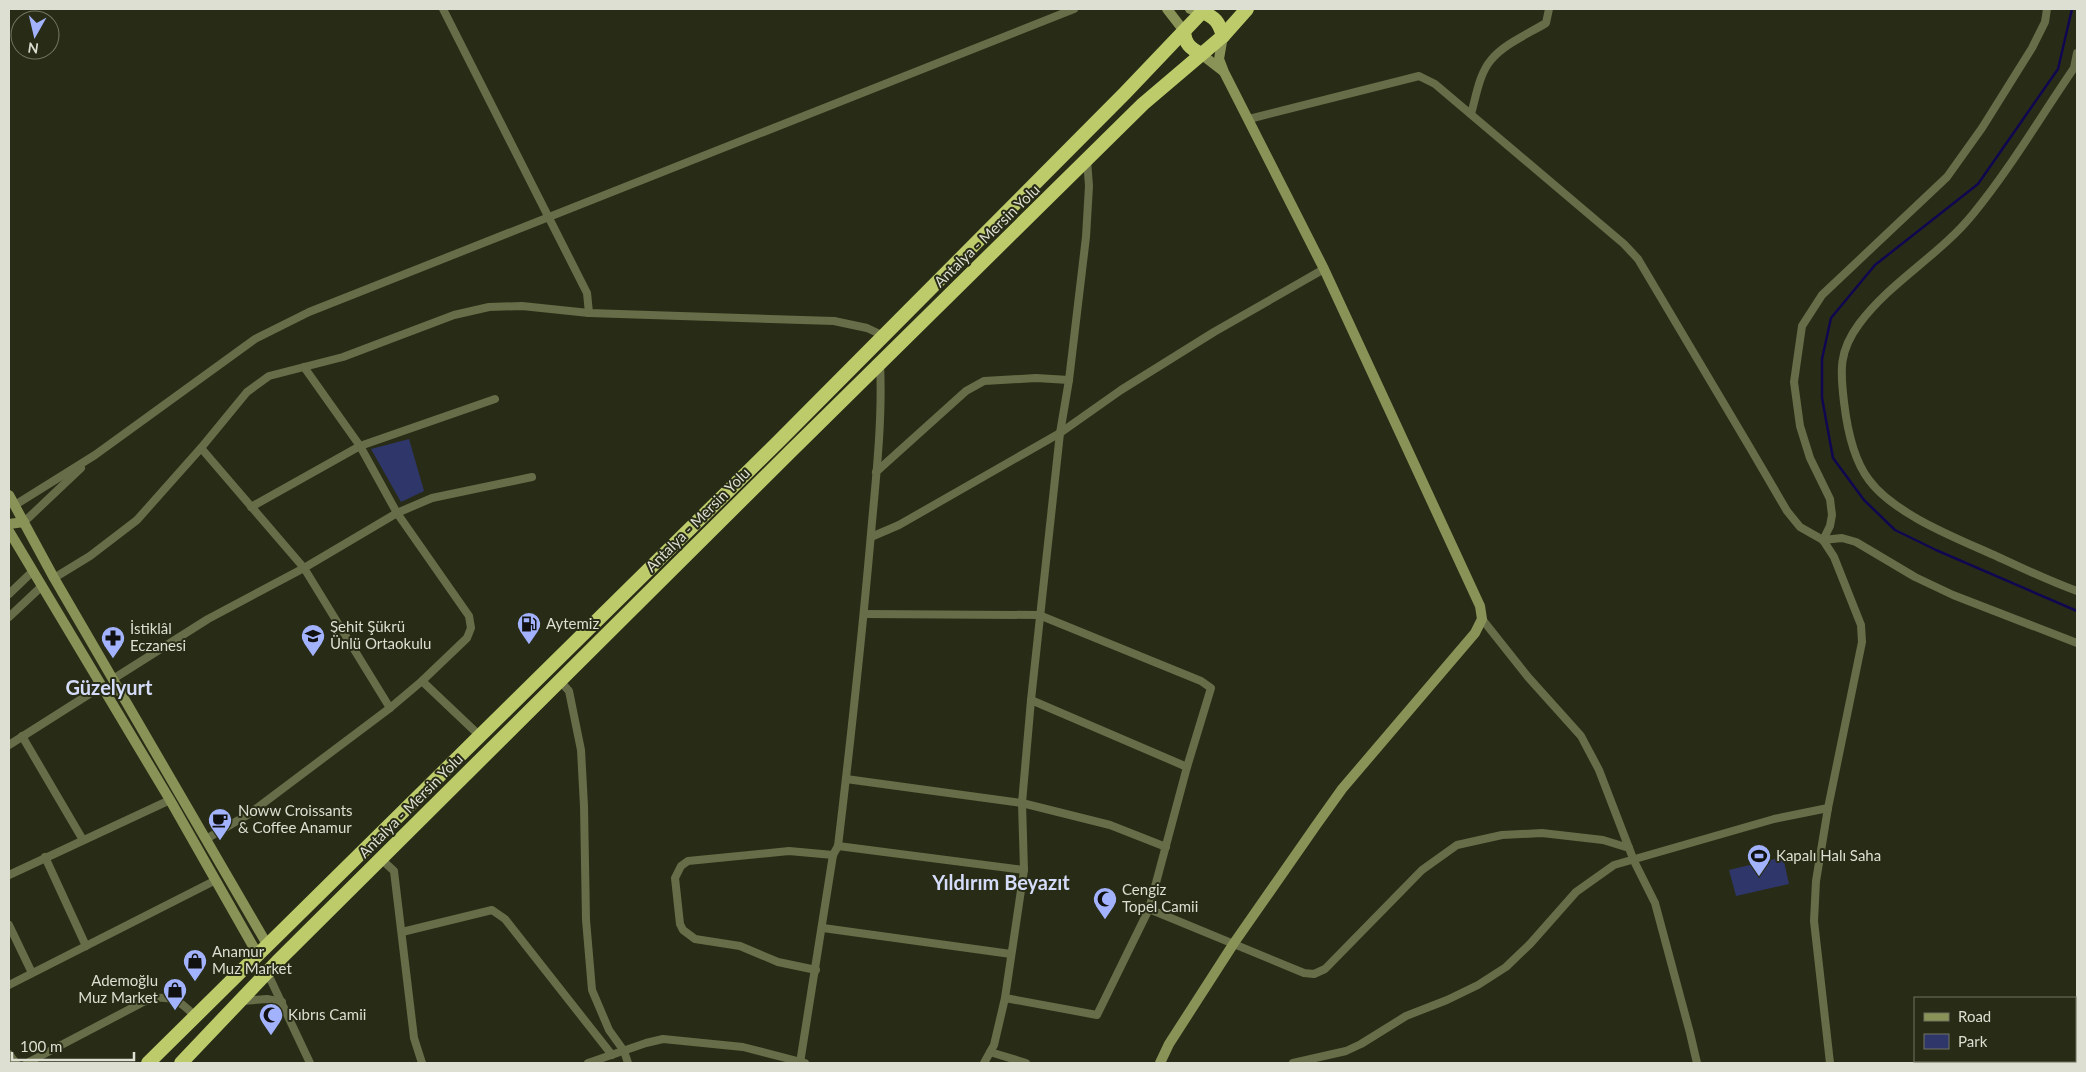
<svg xmlns="http://www.w3.org/2000/svg" width="2086" height="1072" viewBox="0 0 2086 1072" font-family="Lato,sans-serif">
<style>
.green{fill:#2f366a}
.lines{fill:none;stroke-linecap:round;stroke-linejoin:round}
.stream{stroke:#100751;stroke-width:2.5}
.street{stroke:#676d48;stroke-width:8}
.secondary{stroke:#8a9357;stroke-width:10}
.highway{stroke:#bdcb6b;stroke-width:14}
.labels{text-anchor:middle;stroke-width:4;stroke-linejoin:round;paint-order:stroke}
.street-label{font-size:15px;fill:#dcdfd1;stroke:#282c16}
.poi-label{font-size:15px;fill:#dcdfd1;stroke:#282c16;text-anchor:start}
.district-label{font-size:20px;font-weight:bold;fill:#d5dcf9;stroke:#282c16}
</style>
<rect width="100%" height="100%" fill="#282c16"/>
<!-- green -->
<g class="green">
<polygon points="409,439 424,491 401,502 371,449"/>
<polygon points="1783,857 1789,884 1736,896 1729,870"/>
</g>
<g class="lines">
<!-- stream -->
<polyline class="stream" points="2072,9 2058,69 1978,184 1875,265 1831,318 1822,359 1822,398 1833,458 1864,500 1895,530 1936,550 2077,611"/>
<!-- street -->
<g class="street">
<polyline points="443,9 587,293 589,313"/>
<path d="M2077,53L2074,68C2041,116 2010,169 1973,214C1940,255 1891,281 1859,324C1839,351 1840,370 1844,402C1847,428 1853,459 1869,480C1894,514 1956,538 1994,555C2022,568 2049,581 2077,591"/>
<path d="M1471,114C1476,97 1479,74 1491,60C1504,44 1528,34 1546,23L1549,9"/>
<polyline points="1249,119 1419,76 1435,84 1624,244 1638,259 1749,446 1787,511 1800,527 1823,540 1834,557 1861,625 1862,642 1828,808 1816,881 1814,921 1830,1063"/>
<polyline points="201,448 304,568 390,708"/>
<polyline points="876,472 966,391 984,381 1036,378 1069,380"/>
<polyline points="15,505 95,455 255,339 309,312 1074,9"/>
<polyline points="251,507 360,446 495,399"/>
<polyline points="24,522 81,468"/>
<polyline points="871,537 899,525 1060,433 1121,390 1214,332 1324,269"/>
<polyline points="1823,540 1830,526 1832,515 1830,499 1810,458 1800,426 1794,382 1802,326 1822,295 1947,177 1982,128 2032,48 2045,22 2047,9"/>
<polyline points="1823,540 1842,538 1856,542 1915,577 1953,595 2077,643"/>
<polyline points="54,578 90,556 137,520 201,448 247,392 269,376 343,357 454,315 489,307 522,306 589,313 834,321 867,328 884,336"/>
<polyline points="9,594 33,571"/>
<polyline points="864,614 1039,615 1201,681 1211,688 1187,767 1149,909 1097,1015 1005,998"/>
<polyline points="9,617 42,586"/>
<polyline points="1482,619 1528,677 1581,736 1599,770 1634,861 1655,903 1690,1033 1697,1063"/>
<polyline points="113,679 208,619 304,568 397,513 432,498 532,477"/>
<polyline points="422,681 480,736"/>
<polyline points="560,681 569,691 581,750 584,806 586,920 592,990 609,1030 624,1051 628,1063"/>
<polyline points="1031,700 1187,767"/>
<polyline points="22,736 83,840"/>
<polyline points="9,745 102,686"/>
<polyline points="846,779 1022,803 1110,825 1166,847"/>
<polyline points="206,839 249,814 390,708 422,681 467,638 471,628 469,616 397,513 360,446 304,367"/>
<polyline points="838,846 1024,870"/>
<polyline points="45,857 86,946"/>
<polyline points="381,859 394,871 414,1038 422,1063"/>
<polyline points="9,875 170,800"/>
<polyline points="1149,909 1304,973 1314,974 1325,969 1422,870 1457,845 1502,835 1542,833 1603,840 1629,848"/>
<polyline points="9,925 32,973"/>
<polyline points="823,928 1011,954"/>
<polyline points="402,932 492,910 505,919 612,1055"/>
<polyline points="816,970 778,962 740,946 695,939 683,930 680,924 675,878 681,866 688,861 789,851 833,855"/>
<polyline points="267,972 310,1063"/>
<polyline points="9,985 216,880"/>
<polyline points="242,1001 267,999 282,1002"/>
<polyline points="990,1052 1026,1063"/>
<polyline points="9,1054 16,1063"/>
<path d="M27,1063L149,999C172,995 179,1000 195,1016"/>
<polyline points="588,1063 646,1043 663,1039 743,1047 805,1063"/>
<path d="M800,1063L833,855L838,846C850,746 861,645 870,545C875,485 883,423 880,363"/>
<polyline points="984,1063 994,1045 1005,998 1024,870 1022,803 1031,700 1060,433 1069,380 1086,237 1089,186 1087,160"/>
<polyline points="1293,1063 1346,1051 1361,1044 1406,1016 1447,1000 1478,985 1506,967 1530,944 1576,892 1614,865 1774,819 1828,808"/>
</g>
<!-- secondary -->
<g class="secondary">
<polyline points="1167,9 1184,31"/>
<polyline points="1190,9 1202,12"/>
<polyline points="1201,54 1223,71"/>
<polyline points="9,495 54,578 268,946"/>
<polyline points="9,524 24,522"/>
<polyline points="9,531 170,800 258,955"/>
<polyline points="1160,1063 1169,1044 1234,943 1317,824 1342,789 1475,633 1482,619 1480,606 1324,269 1224,72 1219,59 1223,36"/>
</g>
<!-- highway -->
<g class="highway">
<path d="M1202,12C1215,17 1219,22 1223,36"/>
<path d="M1184,31C1185,44 1190,48 1201,54"/>
<polyline points="148,1063 780,440 1125,93 1205,9"/>
<polyline points="181,1063 277,962 790,452 1143,104 1223,36 1247,9"/>
</g>
</g>
<!-- icons -->
<defs>
<g id="fuel-pin" transform="scale(1.25)"><path d="M0 17L-7.5 6A9.5 9.5 0 1 1 7.5 6Z" fill="#a3b2fd" stroke="#282c16"/><path d="M-5.5-6h7V0h2V4h1.3V-2.5L3-4.5l.8-.8L6-3V5H2.5V1h-1V6h-7ZM-4.2-4.7v3.2H.2V-4.7Z" fill="#111"/></g>
<g id="school-pin" transform="scale(1.25)"><path d="M0 17L-7.5 6A9.5 9.5 0 1 1 7.5 6Z" fill="#a3b2fd" stroke="#282c16"/><path d="M0-5L7-2L0 1L-7-2ZM-4 1L0 2.5L4 1V4Q0 6-4 4Z" fill="#111"/></g>
<g id="pharmacy-pin" transform="scale(1.25)"><path d="M0 17L-7.5 6A9.5 9.5 0 1 1 7.5 6Z" fill="#a3b2fd" stroke="#282c16"/><path d="M-2-6h4v4h4v4h-4v4h-4v-4h-4v-4h4Z" fill="#111"/></g>
<g id="cafe-pin" transform="scale(1.25)"><path d="M0 17L-7.5 6A9.5 9.5 0 1 1 7.5 6Z" fill="#a3b2fd" stroke="#282c16"/><path d="M-5.5-4.5H6V0H3Q3 3.5 0 3.5H-2.5Q-5.5 3.5-5.5 0ZM3-3.2v2h1.7v-2ZM-6 4.5H4V6H-6Z" fill="#111"/></g>
<g id="stadium-pin" transform="scale(1.25)"><path d="M0 17L-7.5 6A9.5 9.5 0 1 1 7.5 6Z" fill="#a3b2fd" stroke="#282c16"/><path d="M0-5a6.5 5 0 1 0 0 10a6.5 5 0 1 0 0-10ZM-3.5-1.8h7v3.6h-7Z" fill="#111"/></g>
<g id="mosque-pin" transform="scale(1.25)"><path d="M0 17L-7.5 6A9.5 9.5 0 1 1 7.5 6Z" fill="#a3b2fd" stroke="#282c16"/><path d="M3.5-4.9A6 6 0 1 0 3.5 4.9A5 5 0 1 1 3.5-4.9Z" fill="#111"/></g>
<g id="shop-pin" transform="scale(1.25)"><path d="M0 17L-7.5 6A9.5 9.5 0 1 1 7.5 6Z" fill="#a3b2fd" stroke="#282c16"/><path d="M-5-2.5h2.3a2.7 3.5 0 0 1 5.4 0H5L5.5 6h-11ZM-1.5-2.5h3a1.5 2.3 0 0 0-3 0Z" fill="#111"/></g>
</defs>
<g fill-rule="evenodd">
<use href="#fuel-pin" x="529" y="624"/>
<use href="#school-pin" x="313" y="636"/>
<use href="#pharmacy-pin" x="113" y="638"/>
<use href="#cafe-pin" x="220" y="820"/>
<use href="#stadium-pin" x="1759" y="856"/>
<use href="#mosque-pin" x="1105" y="899"/>
<use href="#shop-pin" x="195" y="961"/>
<use href="#shop-pin" x="175" y="990"/>
<use href="#mosque-pin" x="271" y="1015"/>
</g>
<g class="labels">
<!-- street labels -->
<g class="street-label">
<text transform="translate(987 236) rotate(-44)" y="5">Antalya - Mersin Yolu</text>
<text transform="translate(698 520) rotate(-45)" y="5">Antalya - Mersin Yolu</text>
<text transform="translate(411 806) rotate(-45)" y="5">Antalya - Mersin Yolu</text>
</g>
<!-- poi labels -->
<g class="poi-label">
<text x="546" y="629">Aytemiz</text>
<text x="330" y="632">Şehit Şükrü<tspan x="330" dy="17">Ünlü Ortaokulu</tspan></text>
<text x="130" y="634">İstiklâl<tspan x="130" dy="17">Eczanesi</tspan></text>
<text x="238" y="816">Noww Croissants<tspan x="238" dy="17">&amp; Coffee Anamur</tspan></text>
<text x="1776" y="861">Kapalı Halı Saha</text>
<text x="1122" y="895">Cengiz<tspan x="1122" dy="17">Topel Camii</tspan></text>
<text x="212" y="957">Anamur<tspan x="212" dy="17">Muz Market</tspan></text>
<text x="158" y="986" text-anchor="end">Ademoğlu<tspan x="158" dy="17">Muz Market</tspan></text>
<text x="288" y="1020">Kıbrıs Camii</text>
</g>
<!-- district labels -->
<g class="district-label">
<text x="109" y="695">Güzelyurt</text>
<text x="1001" y="890">Yıldırım Beyazıt</text>
</g>
</g>
<!-- border -->
<rect width="2086" height="1072" fill="none" stroke="#dcdfd1" stroke-width="20"/>
<!-- legend -->
<rect x="1914" y="997" width="162" height="65" fill="#282c16" stroke="#707461"/>
<rect x="1924" y="1013" width="25" height="8" fill="#8a9357" stroke="#707461"/>
<text x="1958" y="1022" font-size="15" fill="#dcdfd1">Road</text>
<rect x="1924" y="1034" width="25" height="15" fill="#2f366a" stroke="#707461"/>
<text x="1958" y="1047" font-size="15" fill="#dcdfd1">Park</text>
<!-- north arrow -->
<g transform="translate(35 35) rotate(188)"><circle r="24" fill="#282c16" stroke="#707461"/>
<path d="M0-4L9 19L0 12L-9 19Z" fill="#a3b2fd"/>
<text y="-8" font-size="14" font-weight="bold" text-anchor="middle" fill="#dcdfd1">N</text>
</g>
<!-- scale -->
<path d="M12 1052v8h122v-8" fill="none" stroke="#dcdfd1" stroke-width="2.5"/>
<text x="20" y="1052" font-size="15" fill="#dcdfd1" stroke="#282c16" stroke-width="4" paint-order="stroke">100 m</text>
</svg>
